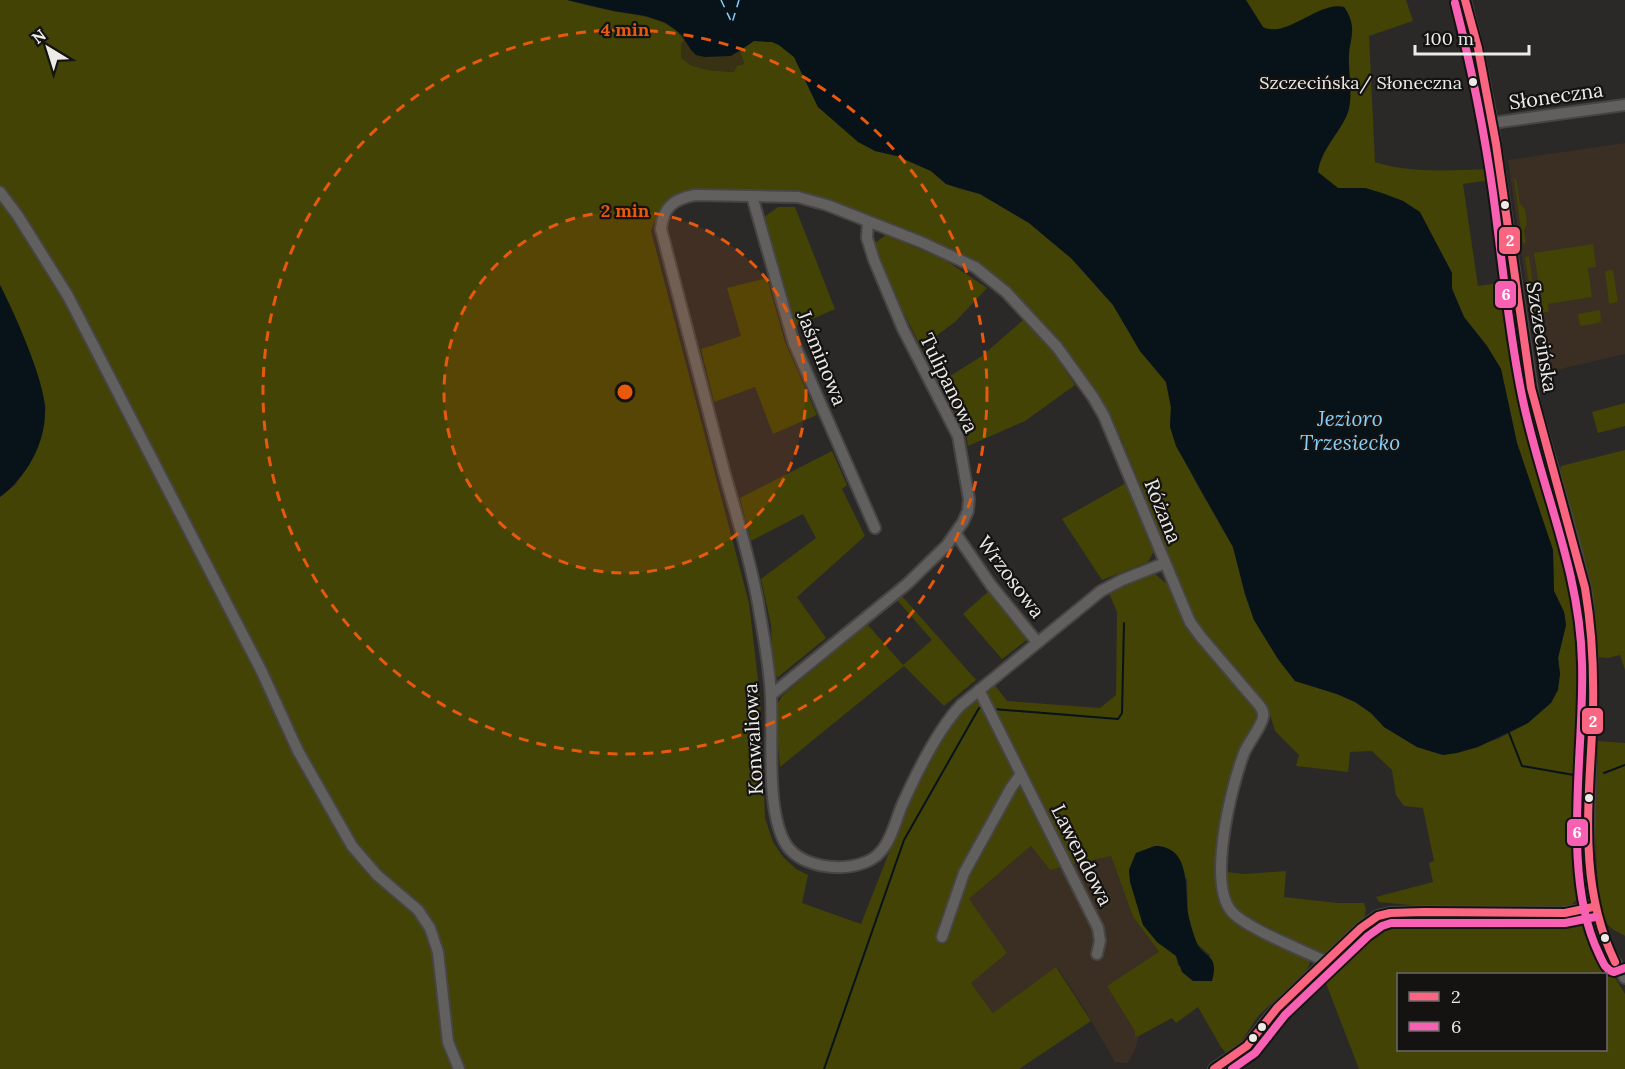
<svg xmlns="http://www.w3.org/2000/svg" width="1625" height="1069" viewBox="0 0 1625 1069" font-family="Lora,serif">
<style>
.education{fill:#3a2f22}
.green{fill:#424305;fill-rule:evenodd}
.sand{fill:#383114}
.water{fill:#081319}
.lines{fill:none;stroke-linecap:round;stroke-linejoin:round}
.stream{stroke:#081319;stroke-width:2}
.ferry{stroke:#87cff8;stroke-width:1.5;stroke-dasharray:8 6;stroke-linecap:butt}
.minor-casing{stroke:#474543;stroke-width:14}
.minor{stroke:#61605e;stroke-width:10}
.bus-1-casing{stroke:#141311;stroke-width:12}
.bus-2-casing{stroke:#141311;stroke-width:12}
.bus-1{stroke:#fa6682;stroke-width:8}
.bus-2{stroke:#f860b3;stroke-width:8}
.ring{fill:none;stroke:#e8590c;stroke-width:3;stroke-dasharray:10 8}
.bus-dot{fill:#edebe8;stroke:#141311;stroke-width:2}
.labels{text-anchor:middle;stroke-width:4.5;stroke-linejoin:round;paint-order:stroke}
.bus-label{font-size:18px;fill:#edebe8;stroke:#141311;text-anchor:end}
.street-label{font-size:20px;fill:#edebe8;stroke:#141311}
.water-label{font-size:21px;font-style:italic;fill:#87cff8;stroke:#141311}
.centre{fill:#e8590c;stroke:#141311;stroke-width:3}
.ring-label{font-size:18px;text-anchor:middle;font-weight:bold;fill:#e8590c;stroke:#141311;stroke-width:4.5;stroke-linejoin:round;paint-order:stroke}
.line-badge{stroke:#141311;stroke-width:2}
.badge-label{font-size:16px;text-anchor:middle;font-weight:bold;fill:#fff}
</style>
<rect width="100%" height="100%" fill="#2b2927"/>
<!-- education -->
<g class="education">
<polygon points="1625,143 1625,354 1539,374 1508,160"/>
<polygon points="1031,846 1050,870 1111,856 1133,917 1159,953 1135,1032 1135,1035 1139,1036 1134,1052 1127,1063 1115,1062 1084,1008 1057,967 993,1013 971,983 969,899"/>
</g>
<!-- green -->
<g class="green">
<path d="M0,0H567C582,4 597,8 613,11C638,16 668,16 684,40L681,44L690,65L709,70L734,72L737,65L744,64L740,51L754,41L773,42L779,45L794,57L818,107L875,151L897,156L931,171L946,184L960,189L980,194L1029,223L1072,259L1113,305L1140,351L1166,382L1171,407L1170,427L1196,483L1233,547L1245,594L1254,620L1278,659L1295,681L1337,694L1355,702L1371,713L1384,727L1417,747L1443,755L1498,739L1528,723L1560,674L1558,658L1566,625L1564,612L1554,591L1553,550L1517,443L1501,369L1487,346L1464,317L1452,288V273L1419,212L1403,201L1365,188L1319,201L1291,50L1227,0H1406L1413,21L1369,36L1375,162C1413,174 1450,170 1489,169L1491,180L1463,184L1478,286L1506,282L1510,293L1519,352C1514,374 1529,430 1539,450L1569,552L1580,614L1586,654L1583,747H1581L1580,752L1583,753L1579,844L1580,897L1569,907L1556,908L1432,907L1379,902L1376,897L1433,882L1429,863L1434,861L1423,808L1404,806L1396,795L1392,770L1372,751L1350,752L1348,772L1296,766L1299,755L1275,731L1267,705L1195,619L1121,438L1103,403L1061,344L1010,288L978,263L924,237L829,199L799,191L694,189C666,195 661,205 651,231L749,603L760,697L765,818L773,842L783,857L796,869L808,875L802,903L861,924L908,804L947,730L964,709L994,684L1007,701L1100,708L1116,695L1117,612L1109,593L1154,573L1168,585L1181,617L1193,636L1258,713C1257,723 1242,742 1238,754C1225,788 1202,883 1226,914C1241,932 1287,949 1309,961L1310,963L1307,970L1258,1016L1239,1045L1227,1054L1221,1047L1198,1007L1176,1023L1172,1018L1139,1036H1135V1031L1107,986L1159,952L1133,917L1111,856L1050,870L1031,846L969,899L1007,953L971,983L993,1013L1056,967L1091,1021L1019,1069H0V497L16,484L46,408L38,377L24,339L0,285ZM1155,846L1187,879L1188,914L1196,943L1211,956L1178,966L1176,956L1129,870L1136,853Z"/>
<polygon points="1514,179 1516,179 1520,204 1525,209 1527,224 1524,231 1526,242 1523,244"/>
<polygon points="778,207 795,207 835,309 794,327 763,218"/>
<polygon points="886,235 945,260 987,288 955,322 921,347 886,278 875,243"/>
<polygon points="1593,244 1596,267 1588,268 1592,297 1548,304 1549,312 1543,312 1534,253"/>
<polygon points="1529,256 1538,323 1535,324 1525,257"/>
<polygon points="1613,270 1618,302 1609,304 1605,271"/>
<polygon points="767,278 785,342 817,415 773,434 755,387 714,402 701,349 741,336 727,288"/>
<polygon points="1600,310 1601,321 1598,323 1580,326 1578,314"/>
<polygon points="1023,320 1043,337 1075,385 1025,421 968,446 966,433 939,383 982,356"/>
<polygon points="1625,403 1625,426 1598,433 1592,412"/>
<path d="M1625,450V670L1620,655L1608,658L1598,657C1595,592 1578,536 1559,474L1561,466Z"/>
<polygon points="832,451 847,485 842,489 865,536 797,597 826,638 778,677 773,674 771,625 761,579 816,538 803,514 751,541 740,498"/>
<polygon points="1126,483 1154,551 1148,562 1102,580 1062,519"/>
<polygon points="989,591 1028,639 1002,659 963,614"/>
<polygon points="902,596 976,680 944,706 904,666 780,767 775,708 782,696 867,624 903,665 932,640 897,600"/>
<path d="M1598,741L1625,743V936C1620,933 1613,930 1609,926C1589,901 1598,777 1598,741Z"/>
<path d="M1286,871L1284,897L1337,903H1364L1366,910L1364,918L1324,955L1244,915C1230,904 1226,890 1227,872L1244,874Z"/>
<path d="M1424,918H1579L1585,919L1590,925L1602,956L1625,994V1069H1359L1322,973C1338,957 1364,926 1387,920C1398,917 1412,918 1424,918ZM1606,974V1050H1398V974Z"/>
</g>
<!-- sand -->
<path class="sand" d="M684,40L687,43C706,51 720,63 740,51L744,64L737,66L734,72C715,71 695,71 681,58V44Z"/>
<!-- water -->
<g class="water">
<path d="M567,0H1246L1263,27C1286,39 1320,0 1344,7C1348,12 1352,21 1352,28C1353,37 1349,46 1349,55C1348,74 1354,98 1347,115C1338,135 1321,150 1318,172L1338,188H1365L1382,193L1403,201L1420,212L1452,273V289L1464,317L1487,346L1501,369L1517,443L1553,550L1554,591L1564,612L1566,625L1558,658L1560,674L1558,690L1551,703L1528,723L1478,747L1457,753L1443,755L1417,747L1384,727L1371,713L1355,702L1337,694L1295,681L1278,659L1254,620L1245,594L1233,547L1176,446L1170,427L1171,407L1166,382L1140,351L1113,305L1072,259L1029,223L980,194L946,184L931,171L897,156L875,151L858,142L818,107L794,57L779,45L772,42L754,41L731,56L705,57L696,55L691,50L681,34L666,23L646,16L614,11Z"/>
<path d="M0,285C14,312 45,381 45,410C46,443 26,478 0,497Z"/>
<path d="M1155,846C1191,846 1185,889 1188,913C1189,921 1193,933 1196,941C1203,959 1220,953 1212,981H1193L1182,972L1176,956L1157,942L1143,925L1130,882L1129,870L1136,853Z"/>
</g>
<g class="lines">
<!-- stream -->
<g class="stream">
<polyline points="993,709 1118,719 1122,713 1124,623"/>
<polyline points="1509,733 1522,766 1574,775"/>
<polyline points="1604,773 1625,765"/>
<polyline points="824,1069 904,840 979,708 984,708"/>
</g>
<!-- ferry -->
<polyline class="ferry" points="721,0 732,23 739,0"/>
<!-- minor casing -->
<g class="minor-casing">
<g id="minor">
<polyline points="1465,0 1478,52 1492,123 1534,403 1575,547 1587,597 1592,663 1588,872 1593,907 1598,923 1610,954 1625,978"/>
<polyline points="1492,123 1625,105"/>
<polyline points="0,192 18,216 68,296 261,670 298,751 352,846 377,875 418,910 430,928 438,952 448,1042 459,1069"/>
<polyline points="752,196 794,343 875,528"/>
<polyline points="956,534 991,585 1037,642"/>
<path d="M1165,563L1122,580L1101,591L961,705C938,729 917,772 903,803C894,823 890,853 866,862C841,872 798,868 784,841C766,806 773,738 771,698C770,666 763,634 758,603C750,558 736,514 724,471C703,390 682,309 661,229C663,207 674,199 695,195L798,197L827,205L921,242L975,267L1006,292L1057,347L1093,397L1104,416L1190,622L1201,637L1259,705C1262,709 1264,712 1263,717C1262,726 1248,743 1244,753C1231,787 1207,884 1232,912C1248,929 1302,950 1325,961"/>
<polyline points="979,690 1098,928 1100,941 1097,954"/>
<polyline points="771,695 907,584 947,545 963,522 968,511 969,499 958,436 903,329 874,260 867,238 868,222"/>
<polyline points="942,937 964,873 1011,788 1021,774"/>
<polyline points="1214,1069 1247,1046 1277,1008 1361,928 1378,916 1390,913 1424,912 1565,913 1593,907"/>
</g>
</g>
<!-- minor -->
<use href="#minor" class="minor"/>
<!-- bus-1 casing -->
<g class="bus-1-casing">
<g id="bus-1">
<path d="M1465,0L1478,48L1496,144L1531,388L1585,588C1592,629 1594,669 1593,711C1590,796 1576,882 1615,962"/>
<polyline points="1214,1069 1247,1046 1277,1008 1361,928 1378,916 1390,913 1424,912 1565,913 1593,907"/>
</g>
</g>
<!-- bus-2 casing -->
<g class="bus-2-casing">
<g id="bus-2">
<path d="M1455,3C1471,66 1484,129 1493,193C1502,259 1508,326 1521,391C1539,484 1580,567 1582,663C1585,751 1560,874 1599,954C1603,962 1605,970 1614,972L1625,968"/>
<polyline points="1232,1069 1255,1053 1285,1015 1368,936 1382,926 1391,923 1565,923 1595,917"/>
</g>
</g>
<!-- bus-1 -->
<use href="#bus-1" class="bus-1"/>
<!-- bus-2 -->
<use href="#bus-2" class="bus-2"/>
</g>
<!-- distance rings -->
<circle cx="625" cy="392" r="181" fill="#e8590c" fill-opacity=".12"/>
<g class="ring">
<circle cx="625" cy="392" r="181"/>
<circle cx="625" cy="392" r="362"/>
</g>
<!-- markers -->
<g class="bus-dot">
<circle cx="1473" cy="82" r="5"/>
<circle cx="1505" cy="205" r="5"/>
<circle cx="1589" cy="798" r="5"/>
<circle cx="1605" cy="938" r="5"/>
<circle cx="1262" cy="1027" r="5"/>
<circle cx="1253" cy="1038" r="5"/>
</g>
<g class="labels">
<!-- bus labels -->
<g class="bus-label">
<text x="1462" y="89">Szczecińska/ Słoneczna</text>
</g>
<!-- street labels -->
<g class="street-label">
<text transform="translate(1556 96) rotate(-8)" y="7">Słoneczna</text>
<text transform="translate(1542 337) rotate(81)" y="7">Szczecińska</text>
<text transform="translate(822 358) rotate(68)" y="7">Jaśminowa</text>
<text transform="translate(949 383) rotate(64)" y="7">Tulipanowa</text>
<text transform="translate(1163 511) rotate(68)" y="7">Różana</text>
<text transform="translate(1011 577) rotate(53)" y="7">Wrzosowa</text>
<text transform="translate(753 739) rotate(-93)" y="7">Konwaliowa</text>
<text transform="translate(1082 855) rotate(63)" y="7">Lawendowa</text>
</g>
<!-- water labels -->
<g class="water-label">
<text x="1350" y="426">Jezioro<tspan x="1350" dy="24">Trzesiecko</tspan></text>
</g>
</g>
<circle cx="625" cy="392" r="9" class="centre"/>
<g class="ring-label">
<text x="625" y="36">4 min</text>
<text x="625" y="217">2 min</text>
</g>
<g class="line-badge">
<rect x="1498" y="226" width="23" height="29" rx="6" fill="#fa6682"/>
<rect x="1494" y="280" width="23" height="29" rx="6" fill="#f860b3"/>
<rect x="1581" y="707" width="23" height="28" rx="6" fill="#fa6682"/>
<rect x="1566" y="818" width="23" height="29" rx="6" fill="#f860b3"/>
</g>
<g class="badge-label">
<text x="1510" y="246">2</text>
<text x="1506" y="300">6</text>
<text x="1593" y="727">2</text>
<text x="1577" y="838">6</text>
</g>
<!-- legend -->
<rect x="1397" y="973" width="210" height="78" fill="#141311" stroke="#6b6967" stroke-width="1.5"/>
<rect x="1409" y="992" width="30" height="9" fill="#fa6682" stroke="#6b6967" stroke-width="1.5"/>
<text x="1451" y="1003" font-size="18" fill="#edebe8">2</text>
<rect x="1409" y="1022" width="30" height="9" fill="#f860b3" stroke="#6b6967" stroke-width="1.5"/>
<text x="1451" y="1033" font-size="18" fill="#edebe8">6</text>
<!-- north arrow -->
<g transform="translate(48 48) rotate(322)" stroke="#141311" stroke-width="4.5" paint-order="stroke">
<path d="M0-4.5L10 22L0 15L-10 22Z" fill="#edebe8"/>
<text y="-9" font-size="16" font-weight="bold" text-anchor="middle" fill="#edebe8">N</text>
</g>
<!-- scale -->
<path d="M1415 45v9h114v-9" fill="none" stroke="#edebe8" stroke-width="3"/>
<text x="1424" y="45" font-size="18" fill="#edebe8" stroke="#141311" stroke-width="4.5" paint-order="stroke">100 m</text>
</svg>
